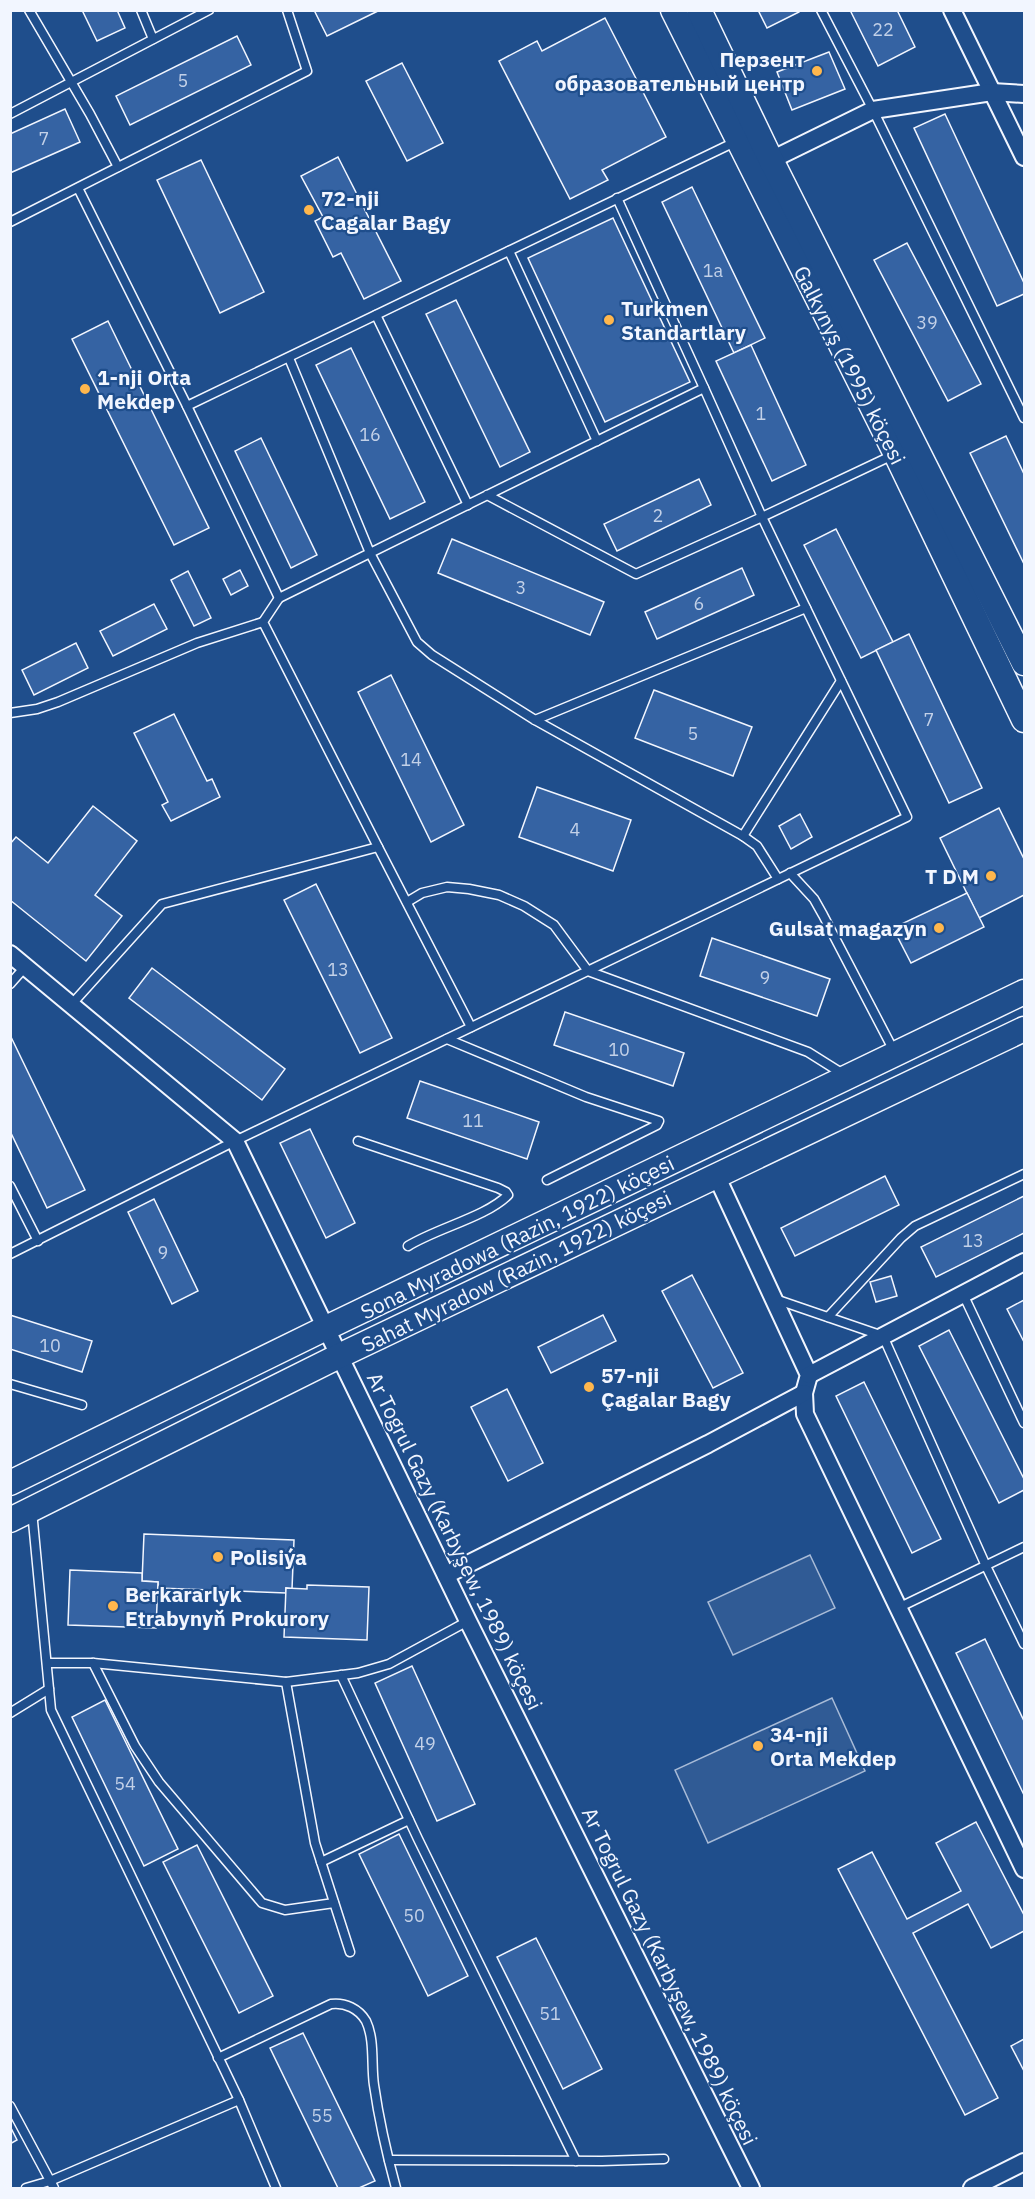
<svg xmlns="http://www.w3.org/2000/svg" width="1035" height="2199" font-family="'IBM Plex Sans',sans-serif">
<rect width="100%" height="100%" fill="#1f4e8c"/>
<g fill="#305b95" stroke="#a8bbd7" stroke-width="1.5">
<path d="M810,1555L835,1608L733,1655L708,1602Z"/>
<path d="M832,1698L865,1771L708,1843L675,1770Z"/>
</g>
<g fill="#3563a3" stroke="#f2f6ff" stroke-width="1.5">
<path d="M82,10H117L125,28L97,41Z"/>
<path d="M314,10H380L327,36Z"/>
<path d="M758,10H799V12L767,28Z"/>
<path d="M850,10H897L915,47L878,66Z"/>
<path d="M605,18L666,137L602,170L608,180L570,199L499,61L537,41L542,51Z"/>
<path d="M237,36L251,65L130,125L116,96Z"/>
<path d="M829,52L845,89L792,110L777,72Z"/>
<path d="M402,63L443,143L407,161L366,81Z"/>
<path d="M65,109L80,142L10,173V134Z"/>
<path d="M945,114L1024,283V294L997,306L914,128Z"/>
<path d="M338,157L401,281L364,299L341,253L333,257L315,221L323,217L301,176Z"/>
<path d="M201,160L264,292L220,313L157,180Z"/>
<path d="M692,187L765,338L734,353L662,202Z"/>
<path d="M613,218L690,382L605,422L528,258Z"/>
<path d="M907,243L981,384L948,401L874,260Z"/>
<path d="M456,300L530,452L500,467L426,314Z"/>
<path d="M108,321L209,528L174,545L72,339Z"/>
<path d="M751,345L806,465L772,481L716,361Z"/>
<path d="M351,348L425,502L390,519L316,365Z"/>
<path d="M1006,436L1024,474V564L970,453Z"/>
<path d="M261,438L317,555L291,568L235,451Z"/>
<path d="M699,479L711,505L617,551L604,524Z"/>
<path d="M836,529L893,642L861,658L804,545Z"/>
<path d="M452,539L604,602L590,635L438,573Z"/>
<path d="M742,568L754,595L657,639L645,612Z"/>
<path d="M240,570L248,586L231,595L223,579Z"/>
<path d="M188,571L211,618L194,626L171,580Z"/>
<path d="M154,604L167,629L113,656L100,631Z"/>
<path d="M909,634L982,788L949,803L876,650Z"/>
<path d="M76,643L88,668L34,695L22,670Z"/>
<path d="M391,675L464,825L431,842L358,692Z"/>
<path d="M654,690L752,727L733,776L635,738Z"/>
<path d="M174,714L207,781L212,779L220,797L171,821L162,805L168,802L134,733Z"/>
<path d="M537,787L631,820L613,871L519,837Z"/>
<path d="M93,806L137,841L95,895L122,916L86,961L10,900V844L16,837L48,863Z"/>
<path d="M999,808L1024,859V895L979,918L940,838Z"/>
<path d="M800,814L812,837L791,849L779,826Z"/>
<path d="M316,884L392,1038L360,1053L284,900Z"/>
<path d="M967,893L984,927L911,963L893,928Z"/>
<path d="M712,938L830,979L817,1016L700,976Z"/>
<path d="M152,968L285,1069L262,1100L129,998Z"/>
<path d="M565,1012L684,1053L673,1086L554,1045Z"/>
<path d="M11,1037L85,1190L47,1208L10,1131Z"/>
<path d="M420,1081L539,1122L527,1159L407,1118Z"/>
<path d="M310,1129L355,1223L326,1238L280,1143Z"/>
<path d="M885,1176L899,1205L795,1256L781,1228Z"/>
<path d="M1024,1196V1233L936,1277L921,1247Z"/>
<path d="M154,1199L198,1291L172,1304L128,1212Z"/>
<path d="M692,1275L743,1373L713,1388L662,1291Z"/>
<path d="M891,1276L897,1296L876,1302L870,1282Z"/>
<path d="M1024,1300V1342L1007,1309Z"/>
<path d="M10,1315L92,1341L82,1372L10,1349Z"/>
<path d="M603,1315L616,1341L551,1373L538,1347Z"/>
<path d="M949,1330L1024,1479V1490L999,1503L919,1346Z"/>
<path d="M864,1382L941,1539L912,1553L836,1396Z"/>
<path d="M507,1389L543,1463L508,1481L471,1407Z"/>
<path d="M144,1534L294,1540L292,1589L286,1588V1593L158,1588V1582L142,1581Z"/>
<path d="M70,1570L142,1573V1581L158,1582L156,1628L68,1625Z"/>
<path d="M307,1585L369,1587L367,1640L284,1637L286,1588L307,1589Z"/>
<path d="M985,1639L1024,1721V1795L956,1653Z"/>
<path d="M412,1666L475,1804L437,1821L375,1683Z"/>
<path d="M105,1700L178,1849L144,1866L72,1717Z"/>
<path d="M976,1822L1024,1915V1931L991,1948L968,1904L913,1933L998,2098L965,2115L838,1869L872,1852L907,1919L961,1891L936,1843Z"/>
<path d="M399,1834L468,1976L428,1996L359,1854Z"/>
<path d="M197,1845L273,1996L239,2013L163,1862Z"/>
<path d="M536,1938L602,2069L563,2089L497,1957Z"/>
<path d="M303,2033L375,2181L359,2188H338L270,2048Z"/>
<path d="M1024,2039V2071L1011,2046Z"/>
<path d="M10,2126L17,2140L10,2144Z"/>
</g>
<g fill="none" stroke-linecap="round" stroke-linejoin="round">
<g stroke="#f2f6ff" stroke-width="11">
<g id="lane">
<path d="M29,10L90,114L118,167"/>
<path d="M141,10L153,39"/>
<path d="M821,10L873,110L1024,418"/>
<path d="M10,114L209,10"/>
<path d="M78,188L187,406L737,141"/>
<path d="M617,198L704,388"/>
<path d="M10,222L307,71L287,10"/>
<path d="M509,251L597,441"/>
<path d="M376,315L468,505"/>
<path d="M289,358L370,553L417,642L432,655L535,720L743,836L757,846L778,879"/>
<path d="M187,406L279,598L704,388L762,517L636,574L487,495"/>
<path d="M279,598L263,622L378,847"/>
<path d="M10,713L37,709L58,702L197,643L263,622"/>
<path d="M535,720L806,608"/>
<path d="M743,836L841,681"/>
<path d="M790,873L814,899L823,915L895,1053"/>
<path d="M407,902L422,893L447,887L469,889L499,895L524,906L554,925L588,971L808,1052L843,1074"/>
<path d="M10,984L25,967"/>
<path d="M71,1005L162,904L378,847L471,1027"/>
<path d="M447,1039L586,1097L659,1121L657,1125L547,1180"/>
<path d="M358,1141L498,1188L506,1192L508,1195C486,1217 437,1228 408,1246"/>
<path d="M10,1186L38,1241"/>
<path d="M10,1254L235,1141L907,817L762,517L893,455"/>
<path d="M963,1294L1024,1423"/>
<path d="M775,1299L883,1336L986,1566L1024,1644"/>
<path d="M828,1317L901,1238L915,1226L1024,1174"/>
<path d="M10,1384L82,1405"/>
<path d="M32,1511L51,1710L239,2100L276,2188"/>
<path d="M898,1608L1024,1547"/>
<path d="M47,1663H93L286,1682L358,1673L389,1664L468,1621"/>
<path d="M93,1663L135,1746L159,1782L262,1903L285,1910L334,1903"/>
<path d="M341,1675L418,1839L576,2161"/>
<path d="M286,1682L315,1843L350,1952"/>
<path d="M10,1713L49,1689"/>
<path d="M321,1862L409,1820"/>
<path d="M218,2058L331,2004C345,2002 359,2009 366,2021C375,2040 371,2065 374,2085C379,2120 387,2155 396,2188"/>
<path d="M10,2106L54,2188"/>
<path d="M389,2160L602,2161L664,2159"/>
<path d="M26,2188L50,2181L239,2100"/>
</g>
</g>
<g stroke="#f2f6ff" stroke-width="20">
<g id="street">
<path d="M952,10L1024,157"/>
<path d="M771,160L873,110L992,92L1024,94"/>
<path d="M10,954L235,1141L468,1621L751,2188"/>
<path d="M716,1175L809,1375L804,1393L805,1414L1024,1869"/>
<path d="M809,1375L1024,1262"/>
<path d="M446,1575L708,1444L804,1393"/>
<path d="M972,2188L1024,2162"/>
</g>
</g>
<g stroke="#f2f6ff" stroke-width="27">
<g id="secondary">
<path d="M673,10L896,454L1024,720"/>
<path d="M699,10L771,160L1024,663"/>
<path d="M10,1483L326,1328L1024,992"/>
<path d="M10,1520L339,1356L1024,1029"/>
</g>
</g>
<use href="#lane" stroke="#1f4e8c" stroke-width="8"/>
<use href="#street" stroke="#1f4e8c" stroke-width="16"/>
<use href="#secondary" stroke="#1f4e8c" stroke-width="24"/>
</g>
<g fill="#ffb74d" stroke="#1f4e8c" stroke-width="2">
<circle cx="817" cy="71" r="6"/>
<circle cx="309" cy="210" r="6"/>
<circle cx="609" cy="320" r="6"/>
<circle cx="85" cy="389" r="6"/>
<circle cx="991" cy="876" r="6"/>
<circle cx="939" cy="928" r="6"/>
<circle cx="589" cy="1387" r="6"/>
<circle cx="218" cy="1557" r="6"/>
<circle cx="113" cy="1606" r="6"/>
<circle cx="758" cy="1746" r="6"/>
</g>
<g text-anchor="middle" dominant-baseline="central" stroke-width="4.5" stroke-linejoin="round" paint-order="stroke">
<g font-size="18" fill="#c3d1e8">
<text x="883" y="29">22</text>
<text x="183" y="80">5</text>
<text x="44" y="138">7</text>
<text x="713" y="270">1а</text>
<text x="927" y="322">39</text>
<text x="761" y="413">1</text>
<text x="370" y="434">16</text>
<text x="658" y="515">2</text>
<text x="521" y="587">3</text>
<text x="699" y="603">6</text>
<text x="929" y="719">7</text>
<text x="693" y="733">5</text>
<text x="411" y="759">14</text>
<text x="575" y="829">4</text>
<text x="338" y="969">13</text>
<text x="765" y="977">9</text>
<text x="619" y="1049">10</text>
<text x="473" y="1120">11</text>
<text x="973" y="1240">13</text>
<text x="163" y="1252">9</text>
<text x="50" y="1345">10</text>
<text x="425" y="1743">49</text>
<text x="125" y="1783">54</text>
<text x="414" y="1915">50</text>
<text x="550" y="2013">51</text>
<text x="322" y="2115">55</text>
</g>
<g font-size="21" font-weight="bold" fill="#f2f6ff" stroke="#1f4e8c" text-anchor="start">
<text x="805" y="59" text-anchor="end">Перзент<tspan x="805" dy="24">образовательный центр</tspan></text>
<text x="321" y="198">72-nji<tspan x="321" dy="24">Cagalar Bagy</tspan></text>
<text x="621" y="308">Turkmen<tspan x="621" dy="24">Standartlary</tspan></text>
<text x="97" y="377">1-nji Orta<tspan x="97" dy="24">Mekdep</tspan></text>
<text x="979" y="876" text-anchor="end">T D M</text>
<text x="927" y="928" text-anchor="end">Gulsat magazyn</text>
<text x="601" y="1375">57-nji<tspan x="601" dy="24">Çagalar Bagy</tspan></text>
<text x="230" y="1557">Polisiýa</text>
<text x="125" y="1594">Berkararlyk<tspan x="125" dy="24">Etrabynyň Prokurory</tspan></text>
<text x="770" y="1734">34-nji<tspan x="770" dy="24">Orta Mekdep</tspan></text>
</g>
<g font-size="21" fill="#f2f6ff" stroke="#1f4e8c">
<text transform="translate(850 365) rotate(63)">Galkynyş (1995) köçesi</text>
<text transform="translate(517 1237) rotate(-26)">Sona Myradowa (Razin, 1922) köçesi</text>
<text transform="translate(516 1271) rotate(-26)">Sahat Myradow (Razin, 1922) köçesi</text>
<text transform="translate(455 1541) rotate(64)">Ar Togrul Gazy (Karbyşew, 1989) köçesi</text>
<text transform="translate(670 1976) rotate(64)">Ar Togrul Gazy (Karbyşew, 1989) köçesi</text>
</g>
</g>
<rect width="1035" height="2199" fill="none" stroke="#f2f6ff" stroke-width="24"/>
</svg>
